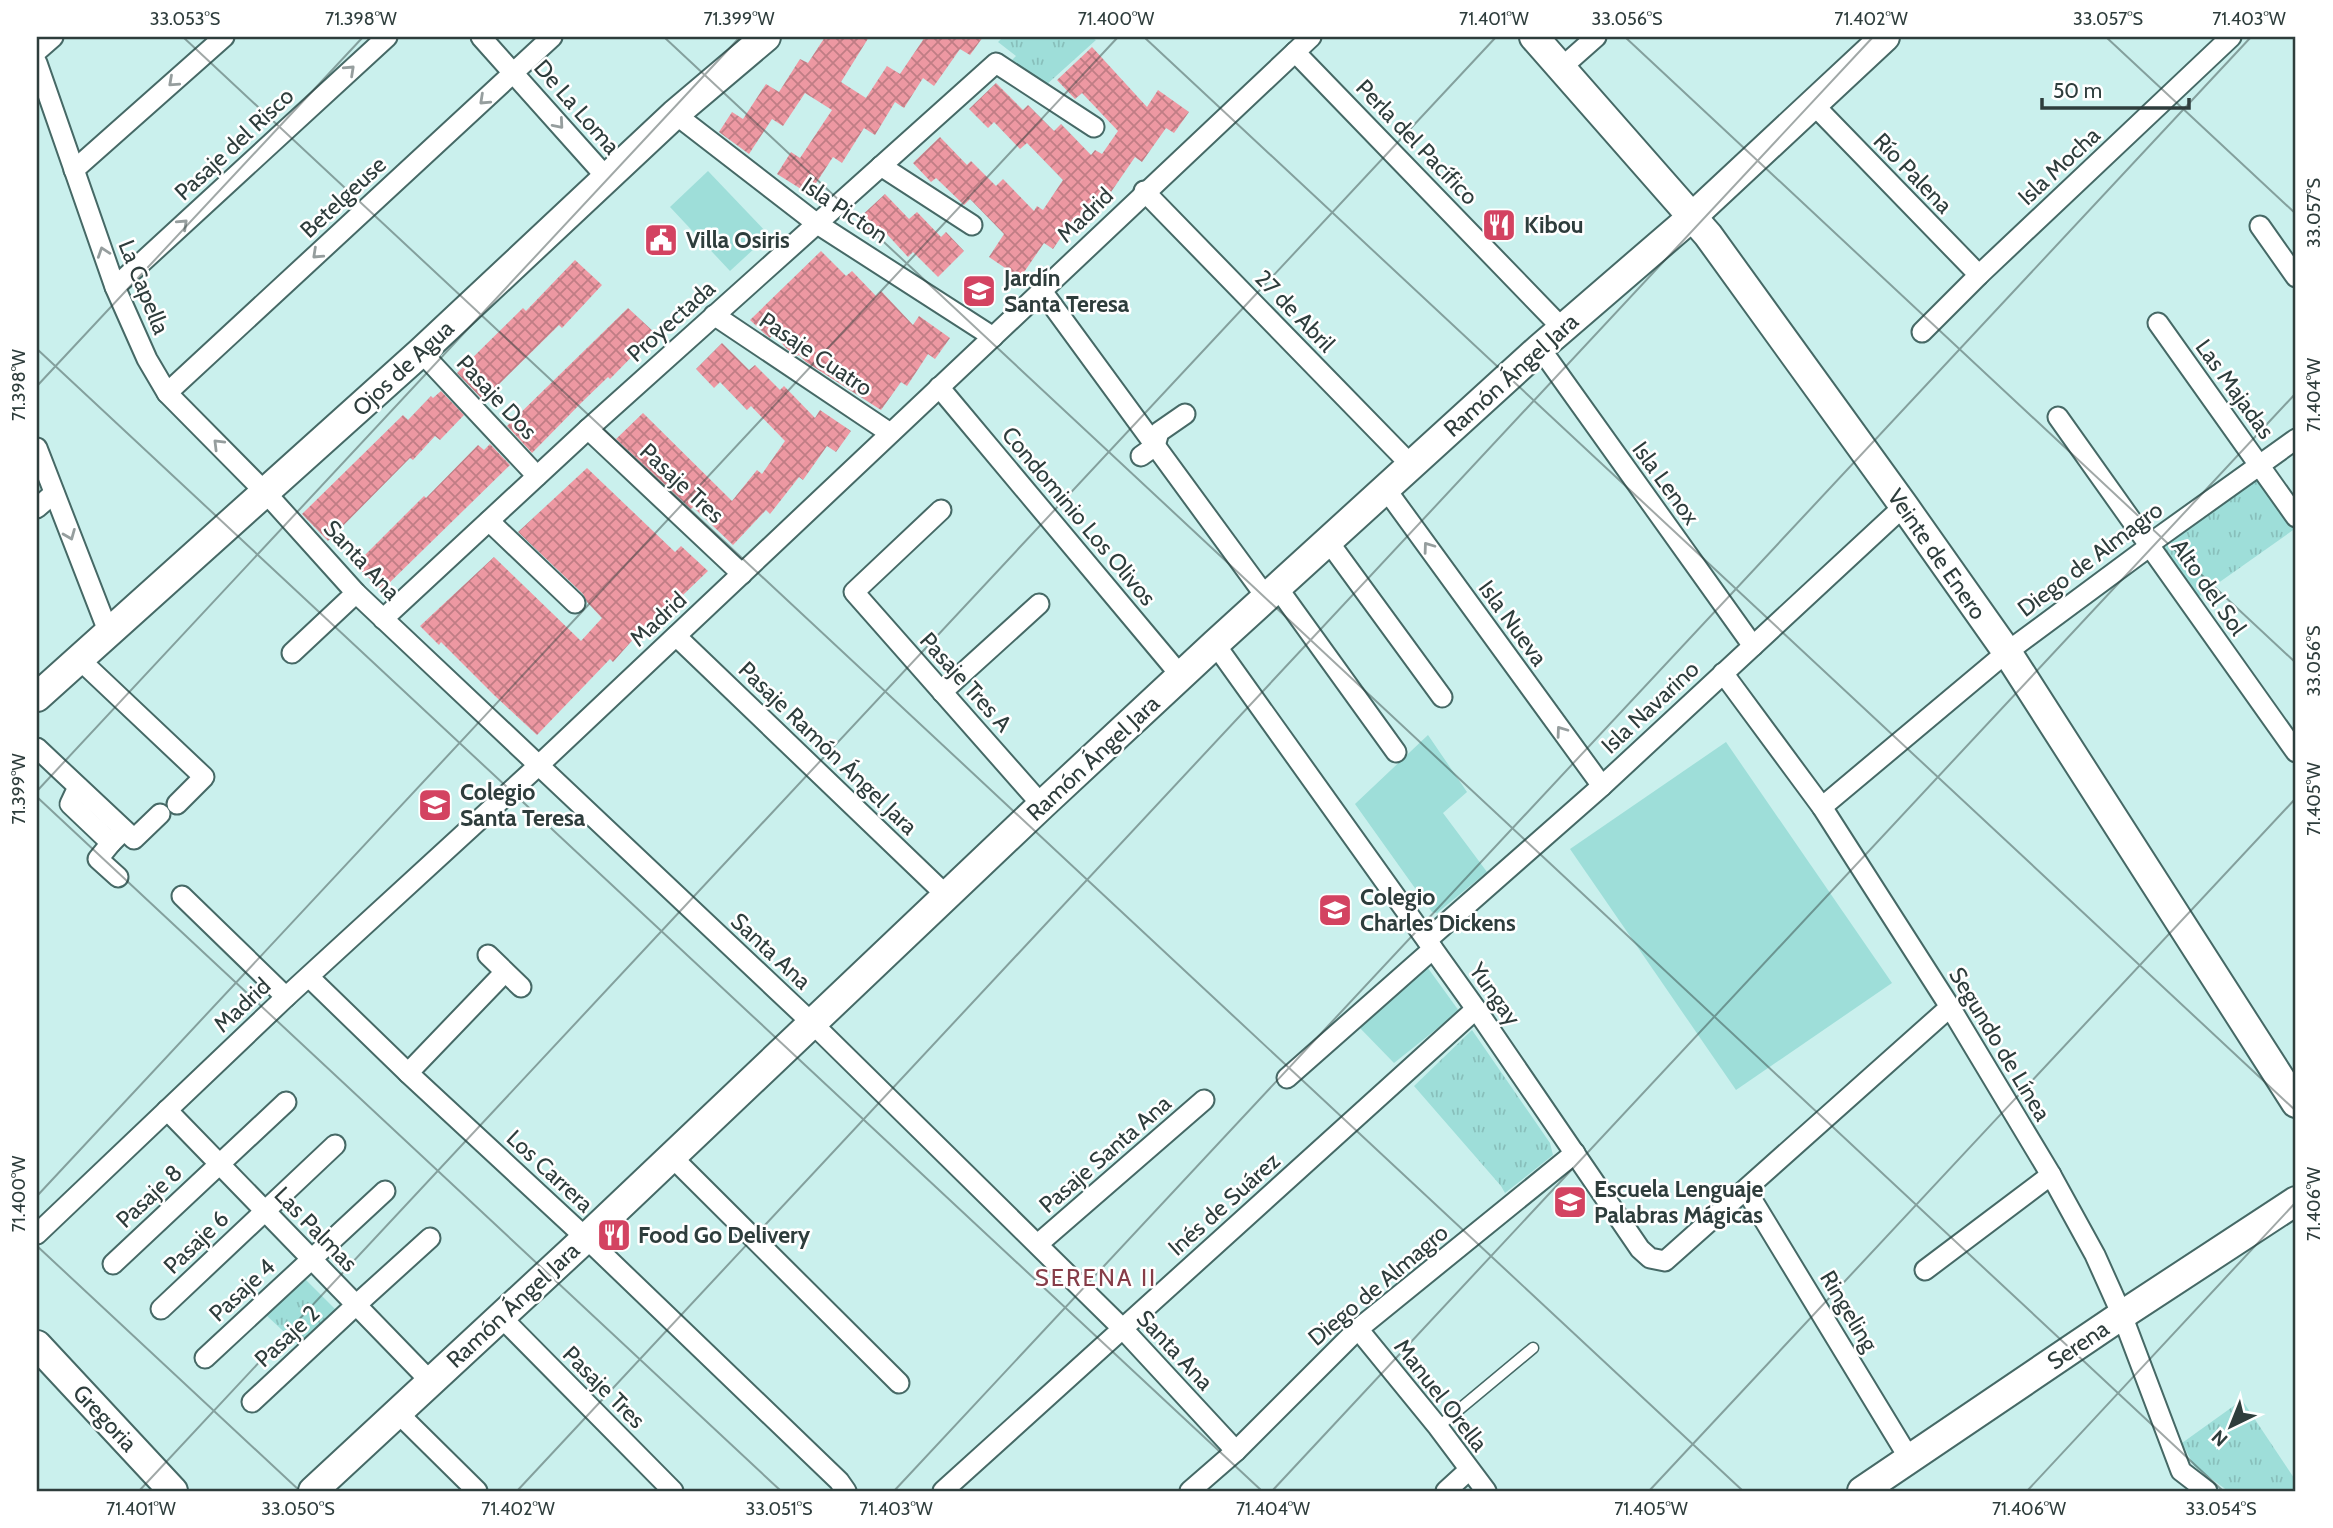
<svg xmlns="http://www.w3.org/2000/svg" width="2333" height="1528" font-family="Cabin,sans-serif">
<defs>
<pattern id="park-tufts" width="24" height="20" patternUnits="userSpaceOnUse" patternTransform="scale(1.75)"><rect width="24" height="20" fill="#9eded9"/><path d="M3 7l-1-3M5 7V3M7 7l1-3M15 17l-1-3M17 17v-4M19 17l1-3" fill="none" stroke="#88bfbb"/></pattern>
<pattern id="building-cross-hatch" width="8" height="8" patternUnits="userSpaceOnUse" patternTransform="scale(1.75)"><rect width="8" height="8" fill="#ed98a2"/><path d="M0 0l8 8M0 8l8-8" fill="none" stroke="#c07d85"/></pattern>
</defs>
<rect width="100%" height="100%" fill="#caf0ed"/>
<g fill="#9eded9">
<path d="M708,171L769,235L730,271L670,207Z"/>
<path d="M1428,735L1467,792L1443,813L1487,872L1437,913L1432,912L1355,804Z"/>
<path d="M1726,742L1892,983L1736,1090L1570,849Z"/>
<path d="M1425,964L1459,1011L1394,1063L1359,1027Z"/>
</g>
<g fill="url(#park-tufts)">
<path d="M1003,37H1090L1096,40L1045,86L1008,64L1016,56L998,42Z"/>
<path d="M2260,476L2296,528L2197,598L2162,549Z"/>
<path d="M1472,1030L1550,1143L1553,1155L1505,1193L1501,1186L1414,1086Z"/>
<path d="M302,1276L337,1311L298,1345L265,1314Z"/>
<path d="M2242,1400L2296,1481V1491H2228L2194,1466L2182,1443Z"/>
</g>
<g fill="url(#building-cross-hatch)">
<path d="M825,37H869L841,82L866,98L887,66L900,74L925,37H983L970,55L960,49L934,86L923,78L904,108L895,102L875,135L864,128L842,163L833,157L809,194L777,174L791,152L800,158L832,110L805,93L783,126L772,119L749,154L719,132L732,112L743,119L766,84L779,92L800,59L808,63Z"/>
<path d="M1092,47L1147,107L1158,90L1189,112L1174,133L1166,128L1142,162L1135,157L1111,192L1104,187L1080,222L1074,218L1053,249L1044,243L1020,278L989,257L1004,234L970,199L964,205L936,178L931,182L913,163L940,137L967,165L971,161L996,186L1003,179L1034,211L1037,206L1043,210L1063,180L1027,143L1020,149L994,122L988,128L969,109L996,83L1023,110L1028,105L1054,131L1061,124L1091,155L1095,150L1102,154L1118,131L1082,93L1075,99L1057,80Z"/>
<path d="M885,194L909,219L917,212L941,237L946,232L964,251L938,277L913,252L908,257L884,231L876,238L858,219Z"/>
<path d="M821,251L846,276L852,271L876,296L881,291L913,325L919,316L950,338L935,359L928,354L907,386L901,382L881,410L806,362L799,355L797,356L787,349L773,334L770,338L765,334L750,320Z"/>
<path d="M575,260L602,285L562,328L559,325L483,400L457,373L523,308L526,311Z"/>
<path d="M628,308L655,333L610,379L608,377L582,402L532,453L507,426Z"/>
<path d="M722,343L749,370L755,365L780,390L784,386L815,418L820,410L851,431L836,452L827,446L803,480L799,477L770,514L766,510L733,545L693,507L691,509L616,439L643,413L732,501L757,470L762,474L785,441L751,406L747,410L720,382L714,388L696,369Z"/>
<path d="M441,391L464,415L440,440L435,436L413,460L410,458L328,541L302,514L403,415L408,420L431,396L433,398Z"/>
<path d="M490,444L510,465L382,590L355,565L424,496L426,498L478,445L484,450Z"/>
<path d="M587,468L675,552L681,546L708,571L639,637L637,635L613,662L610,659L537,735L494,695L441,642L439,645L420,626L494,557L581,641L602,618L587,602L583,594L518,532Z"/>
</g>
<g fill="none" stroke-linecap="round" stroke-linejoin="round">
<g stroke="#466966" stroke-width="13">
<path id="lane" d="M1438,1427L1533,1348"/>
</g>
<g stroke="#466966" stroke-width="23">
<g id="street">
<path d="M481,37L607,178"/>
<path d="M37,51L53,37"/>
<path d="M1295,52L1562,328"/>
<path d="M37,63L115,287L147,359L167,393L266,493L356,593L812,1023L1122,1328L1236,1451"/>
<path d="M1561,68L1596,37"/>
<path d="M1813,104L1979,275"/>
<path d="M675,114L816,223L993,337"/>
<path d="M881,166L972,225"/>
<path d="M74,170L224,37"/>
<path d="M1144,191L1411,465"/>
<path d="M2260,226L2296,277"/>
<path d="M115,287L387,37"/>
<path d="M1042,291L1266,597"/>
<path d="M714,315L890,433"/>
<path d="M2158,323L2296,517"/>
<path d="M1922,332L1979,275L2231,37"/>
<path d="M1540,348L1753,646"/>
<path d="M421,352L537,476"/>
<path d="M939,387L1181,676"/>
<path d="M167,393L552,37"/>
<path d="M2058,417L2296,752"/>
<path d="M588,429L742,574"/>
<path d="M37,448L108,631"/>
<path d="M1141,456L1155,446L1159,432L1185,414"/>
<path d="M1385,488L1602,786"/>
<path d="M37,508L54,493"/>
<path d="M941,510L854,592L1042,805"/>
<path d="M489,521L575,603"/>
<path d="M1328,541L1442,697"/>
<path d="M1277,587L1396,752"/>
<path d="M383,619L588,429L996,63L1094,127"/>
<path d="M676,636L947,896"/>
<path d="M1215,644L1476,1009L1640,1249L1650,1258L1665,1261L1950,1007"/>
<path d="M292,653L356,593"/>
<path d="M78,658L204,777L177,804"/>
<path d="M1723,673L1822,807L1950,1007L2051,1175L2095,1255L2122,1315L2181,1471L2207,1491"/>
<path d="M942,692L1039,604"/>
<path d="M37,748L134,839L160,814"/>
<path d="M78,787L70,804L111,843L124,830"/>
<path d="M1822,807L2007,652L2150,546L2155,540L2296,439"/>
<path d="M111,843L98,859L118,877"/>
<path d="M182,896L286,997"/>
<path d="M1427,940L1602,786L1904,506"/>
<path d="M488,955L521,987"/>
<path d="M309,977L408,1073L586,1238L839,1481L846,1491"/>
<path d="M408,1073L505,972"/>
<path d="M1287,1078L1433,949"/>
<path d="M167,1110L431,1382"/>
<path d="M671,1156L899,1383"/>
<path d="M1746,1190L1909,1458"/>
<path d="M37,1234L286,997L539,765L1311,37"/>
<path d="M1038,1244L1204,1100"/>
<path d="M113,1264L286,1102"/>
<path d="M1925,1270L2051,1175"/>
<path d="M161,1309L335,1145"/>
<path d="M501,1317L673,1491"/>
<path d="M1358,1329L1438,1427L1486,1491"/>
<path d="M205,1358L385,1191"/>
<path d="M252,1402L356,1305L430,1238"/>
<path d="M398,1413L477,1491"/>
<path d="M943,1491L1476,1009"/>
<path d="M1190,1491L1236,1451L1358,1329L1575,1153"/>
<path d="M1446,1491L1469,1470"/>
</g>
</g>
<g stroke="#466966" stroke-width="32">
<g id="secondary">
<path d="M1534,37L1708,235L1904,506L2007,652L2296,1103"/>
<path d="M37,697L421,352L675,114L766,37"/>
<path d="M37,1345L173,1491"/>
<path d="M313,1491L586,1238L1042,805L1215,644L1540,348L1693,216L1885,37"/>
<path d="M1862,1491L2122,1315L2296,1201"/>
</g>
</g>
<use href="#lane" stroke="#fff" stroke-width="10"/>
<use href="#street" stroke="#fff" stroke-width="19"/>
<use href="#secondary" stroke="#fff" stroke-width="28"/>
</g>
<defs><path id="oneway-chevron" d="M-2-3.5L2.5 0L-2 3.5" fill="none" stroke-width="1.6" stroke-linecap="round" stroke-linejoin="round" transform="scale(1.75)"/></defs>
<g stroke="#969e9e">
<use href="#oneway-chevron" transform="translate(350 70) rotate(-43)"/>
<use href="#oneway-chevron" transform="translate(173 82) rotate(138)"/>
<use href="#oneway-chevron" transform="translate(484 100) rotate(137)"/>
<use href="#oneway-chevron" transform="translate(559 124) rotate(49)"/>
<use href="#oneway-chevron" transform="translate(183 224) rotate(-43)"/>
<use href="#oneway-chevron" transform="translate(103 252) rotate(-109)"/>
<use href="#oneway-chevron" transform="translate(317 254) rotate(137)"/>
<use href="#oneway-chevron" transform="translate(218 444) rotate(-135)"/>
<use href="#oneway-chevron" transform="translate(70 535) rotate(68)"/>
<use href="#oneway-chevron" transform="translate(1428 547) rotate(-126)"/>
<use href="#oneway-chevron" transform="translate(1561 731) rotate(-126)"/>
</g>
<path fill="none" stroke="#2e3d3c" stroke-width="2" stroke-opacity="0.45" d="M183,37L1743,1491M664,37L2223,1491M1144,37L2296,1111M1625,37L2296,663M2106,37L2296,214M37,349L1262,1491M37,386L363,37M37,791L740,37M37,797L781,1491M37,1196L1118,37M37,1246L300,1491M139,1491L1496,37M517,1491L1873,37M894,1491L2251,37M1272,1491L2296,393M1649,1491L2296,798M2027,1491L2296,1202"/>
<defs>
<g id="restaurant-square" transform="scale(1.75)"><rect x="-9" y="-9" width="18" height="18" rx="4" fill="#d34361" stroke="#fff"/><path d="M-5-6h1v4h1v-4h1v4h1v-4h1v5L-1.5 .5V6h-2V.5L-5-1ZM5-6V6H3V1.5H1.5Q1.5-4 5-6Z" fill="#fff"/></g>
<g id="civic-square" transform="scale(1.75)"><rect x="-9" y="-9" width="18" height="18" rx="4" fill="#d34361" stroke="#fff"/><path d="M-.6-6.5H3V-4.5H.6V-3L4-1V1h2V6H-6V1h2V-1L-.6-3ZM-1.2 2.5V6h2.4V2.5Z" fill="#fff"/></g>
<g id="school-square" transform="scale(1.75)"><rect x="-9" y="-9" width="18" height="18" rx="4" fill="#d34361" stroke="#fff"/><path d="M0-5L7-2L0 1L-7-2ZM-4 1L0 2.5L4 1V4Q0 6-4 4Z" fill="#fff"/></g>
</defs>
<g fill-rule="evenodd">
<use href="#restaurant-square" x="1499" y="225"/>
<use href="#civic-square" x="661" y="240"/>
<use href="#school-square" x="979" y="291"/>
<use href="#school-square" x="435" y="805"/>
<use href="#school-square" x="1335" y="910"/>
<use href="#school-square" x="1570" y="1202"/>
<use href="#restaurant-square" x="614" y="1235"/>
</g>
<g text-anchor="middle" dominant-baseline="central" stroke-width="5" stroke-linejoin="round" paint-order="stroke">
<g font-size="23" fill="#2e3d3c" stroke="#fff">
<text transform="translate(577 107) rotate(49)">De La Loma</text>
<text transform="translate(1417 142) rotate(46)">Perla del Pacífico</text>
<text transform="translate(234 144) rotate(-43)">Pasaje del Risco</text>
<text transform="translate(2059 166) rotate(-43)">Isla Mocha</text>
<text transform="translate(1913 173) rotate(46)">Río Palena</text>
<text transform="translate(343 197) rotate(-43)">Betelgeuse</text>
<text transform="translate(845 210) rotate(34)">Isla Picton</text>
<text transform="translate(1085 215) rotate(-44)">Madrid</text>
<text transform="translate(144 287) rotate(68)">La Capella</text>
<text transform="translate(1295 311) rotate(46)">27 de Abril</text>
<text transform="translate(671 321) rotate(-42)">Proyectada</text>
<text transform="translate(816 354) rotate(34)">Pasaje Cuatro</text>
<text transform="translate(403 368) rotate(-43)">Ojos de Agua</text>
<text transform="translate(1511 375) rotate(-42)">Ramón Ángel Jara</text>
<text transform="translate(2235 389) rotate(54)">Las Majadas</text>
<text transform="translate(497 397) rotate(47)">Pasaje Dos</text>
<text transform="translate(682 483) rotate(43)">Pasaje Tres</text>
<text transform="translate(1666 483) rotate(54)">Isla Lenox</text>
<text transform="translate(1079 516) rotate(50)">Condominio Los Olivos</text>
<text transform="translate(1937 554) rotate(55)">Veinte de Enero</text>
<text transform="translate(2090 559) rotate(-37)">Diego de Almagro</text>
<text transform="translate(362 560) rotate(47)">Santa Ana</text>
<text transform="translate(2209 587) rotate(55)">Alto del Sol</text>
<text transform="translate(658 619) rotate(-43)">Madrid</text>
<text transform="translate(1513 623) rotate(54)">Isla Nueva</text>
<text transform="translate(966 682) rotate(48)">Pasaje Tres A</text>
<text transform="translate(1650 707) rotate(-43)">Isla Navarino</text>
<text transform="translate(828 748) rotate(44)">Pasaje Ramón Ángel Jara</text>
<text transform="translate(1093 758) rotate(-43)">Ramón Ángel Jara</text>
<text transform="translate(771 951) rotate(43)">Santa Ana</text>
<text transform="translate(1495 994) rotate(55)">Yungay</text>
<text transform="translate(242 1005) rotate(-43)">Madrid</text>
<text transform="translate(2000 1044) rotate(59)">Segundo de Línea</text>
<text transform="translate(1105 1154) rotate(-41)">Pasaje Santa Ana</text>
<text transform="translate(550 1171) rotate(43)">Los Carrera</text>
<text transform="translate(149 1196) rotate(-43)">Pasaje 8</text>
<text transform="translate(1224 1204) rotate(-42)">Inés de Suárez</text>
<text transform="translate(316 1229) rotate(46)">Las Palmas</text>
<text transform="translate(196 1242) rotate(-44)">Pasaje 6</text>
<text transform="translate(1378 1285) rotate(-40)">Diego de Almagro</text>
<text transform="translate(242 1290) rotate(-43)">Pasaje 4</text>
<text transform="translate(513 1305) rotate(-43)">Ramón Ángel Jara</text>
<text transform="translate(1849 1311) rotate(59)">Ringeling</text>
<text transform="translate(287 1336) rotate(-43)">Pasaje 2</text>
<text transform="translate(2078 1345) rotate(-34)">Serena</text>
<text transform="translate(1175 1350) rotate(47)">Santa Ana</text>
<text transform="translate(604 1387) rotate(45)">Pasaje Tres</text>
<text transform="translate(1441 1395) rotate(52)">Manuel Orella</text>
<text transform="translate(105 1418) rotate(47)">Gregoria</text>
</g>
<g font-size="23" font-weight="bold" fill="#2e3d3c" stroke="#fff" text-anchor="start">
<text x="1524" y="225">Kibou</text>
<text x="686" y="240">Villa Osiris</text>
<text x="1004" y="278">Jardín<tspan x="1004" dy="26">Santa Teresa</tspan></text>
<text x="460" y="792">Colegio<tspan x="460" dy="26">Santa Teresa</tspan></text>
<text x="1360" y="897">Colegio<tspan x="1360" dy="26">Charles Dickens</tspan></text>
<text x="1594" y="1189">Escuela Lenguaje<tspan x="1594" dy="26">Palabras Mágicas</tspan></text>
<text x="638" y="1235">Food Go Delivery</text>
</g>
<g font-size="24" letter-spacing="2" fill="#863d48" stroke="#fff">
<text x="1096" y="1277">SERENA II</text>
</g>
</g>
<rect width="2333" height="1528" fill="none" stroke="#ffffff" stroke-width="77"/>
<g transform="translate(2231 1426) rotate(223)" stroke="#ffffff" stroke-width="5" paint-order="stroke">
<path d="M0-5L12 26L0 18L-12 26Z" fill="#2e3d3c"/>
<text y="-10" font-size="19" font-weight="bold" text-anchor="middle" fill="#2e3d3c">N</text>
</g>
<path d="M2042 98v10h147v-10" fill="none" stroke="#2e3d3c" stroke-width="3.5"/>
<text x="2053" y="98" font-size="21" fill="#2e3d3c" stroke="#ffffff" stroke-width="5" paint-order="stroke">50 m</text>
<rect x="38" y="38" width="2256" height="1452" fill="none" stroke="#2e3d3c" stroke-width="2.5"/>
<g font-size="18" text-anchor="middle" fill="#2e3d3c">
<text x="185" y="25">33.053°S</text>
<text x="361" y="25">71.398°W</text>
<text x="739" y="25">71.399°W</text>
<text x="1116" y="25">71.400°W</text>
<text x="1494" y="25">71.401°W</text>
<text x="1627" y="25">33.056°S</text>
<text x="1871" y="25">71.402°W</text>
<text x="2108" y="25">33.057°S</text>
<text x="2249" y="25">71.403°W</text>
<text transform="translate(2314 213) rotate(-90)" y="6">33.057°S</text>
<text transform="translate(19 385) rotate(-90)" y="6">71.398°W</text>
<text transform="translate(2314 395) rotate(-90)" y="6">71.404°W</text>
<text transform="translate(2314 661) rotate(-90)" y="6">33.056°S</text>
<text transform="translate(19 789) rotate(-90)" y="6">71.399°W</text>
<text transform="translate(2314 799) rotate(-90)" y="6">71.405°W</text>
<text transform="translate(19 1194) rotate(-90)" y="6">71.400°W</text>
<text transform="translate(2314 1204) rotate(-90)" y="6">71.406°W</text>
<text x="141" y="1515">71.401°W</text>
<text x="298" y="1515">33.050°S</text>
<text x="518" y="1515">71.402°W</text>
<text x="779" y="1515">33.051°S</text>
<text x="896" y="1515">71.403°W</text>
<text x="1273" y="1515">71.404°W</text>
<text x="1651" y="1515">71.405°W</text>
<text x="2029" y="1515">71.406°W</text>
<text x="2221" y="1515">33.054°S</text>
</g>
</svg>
